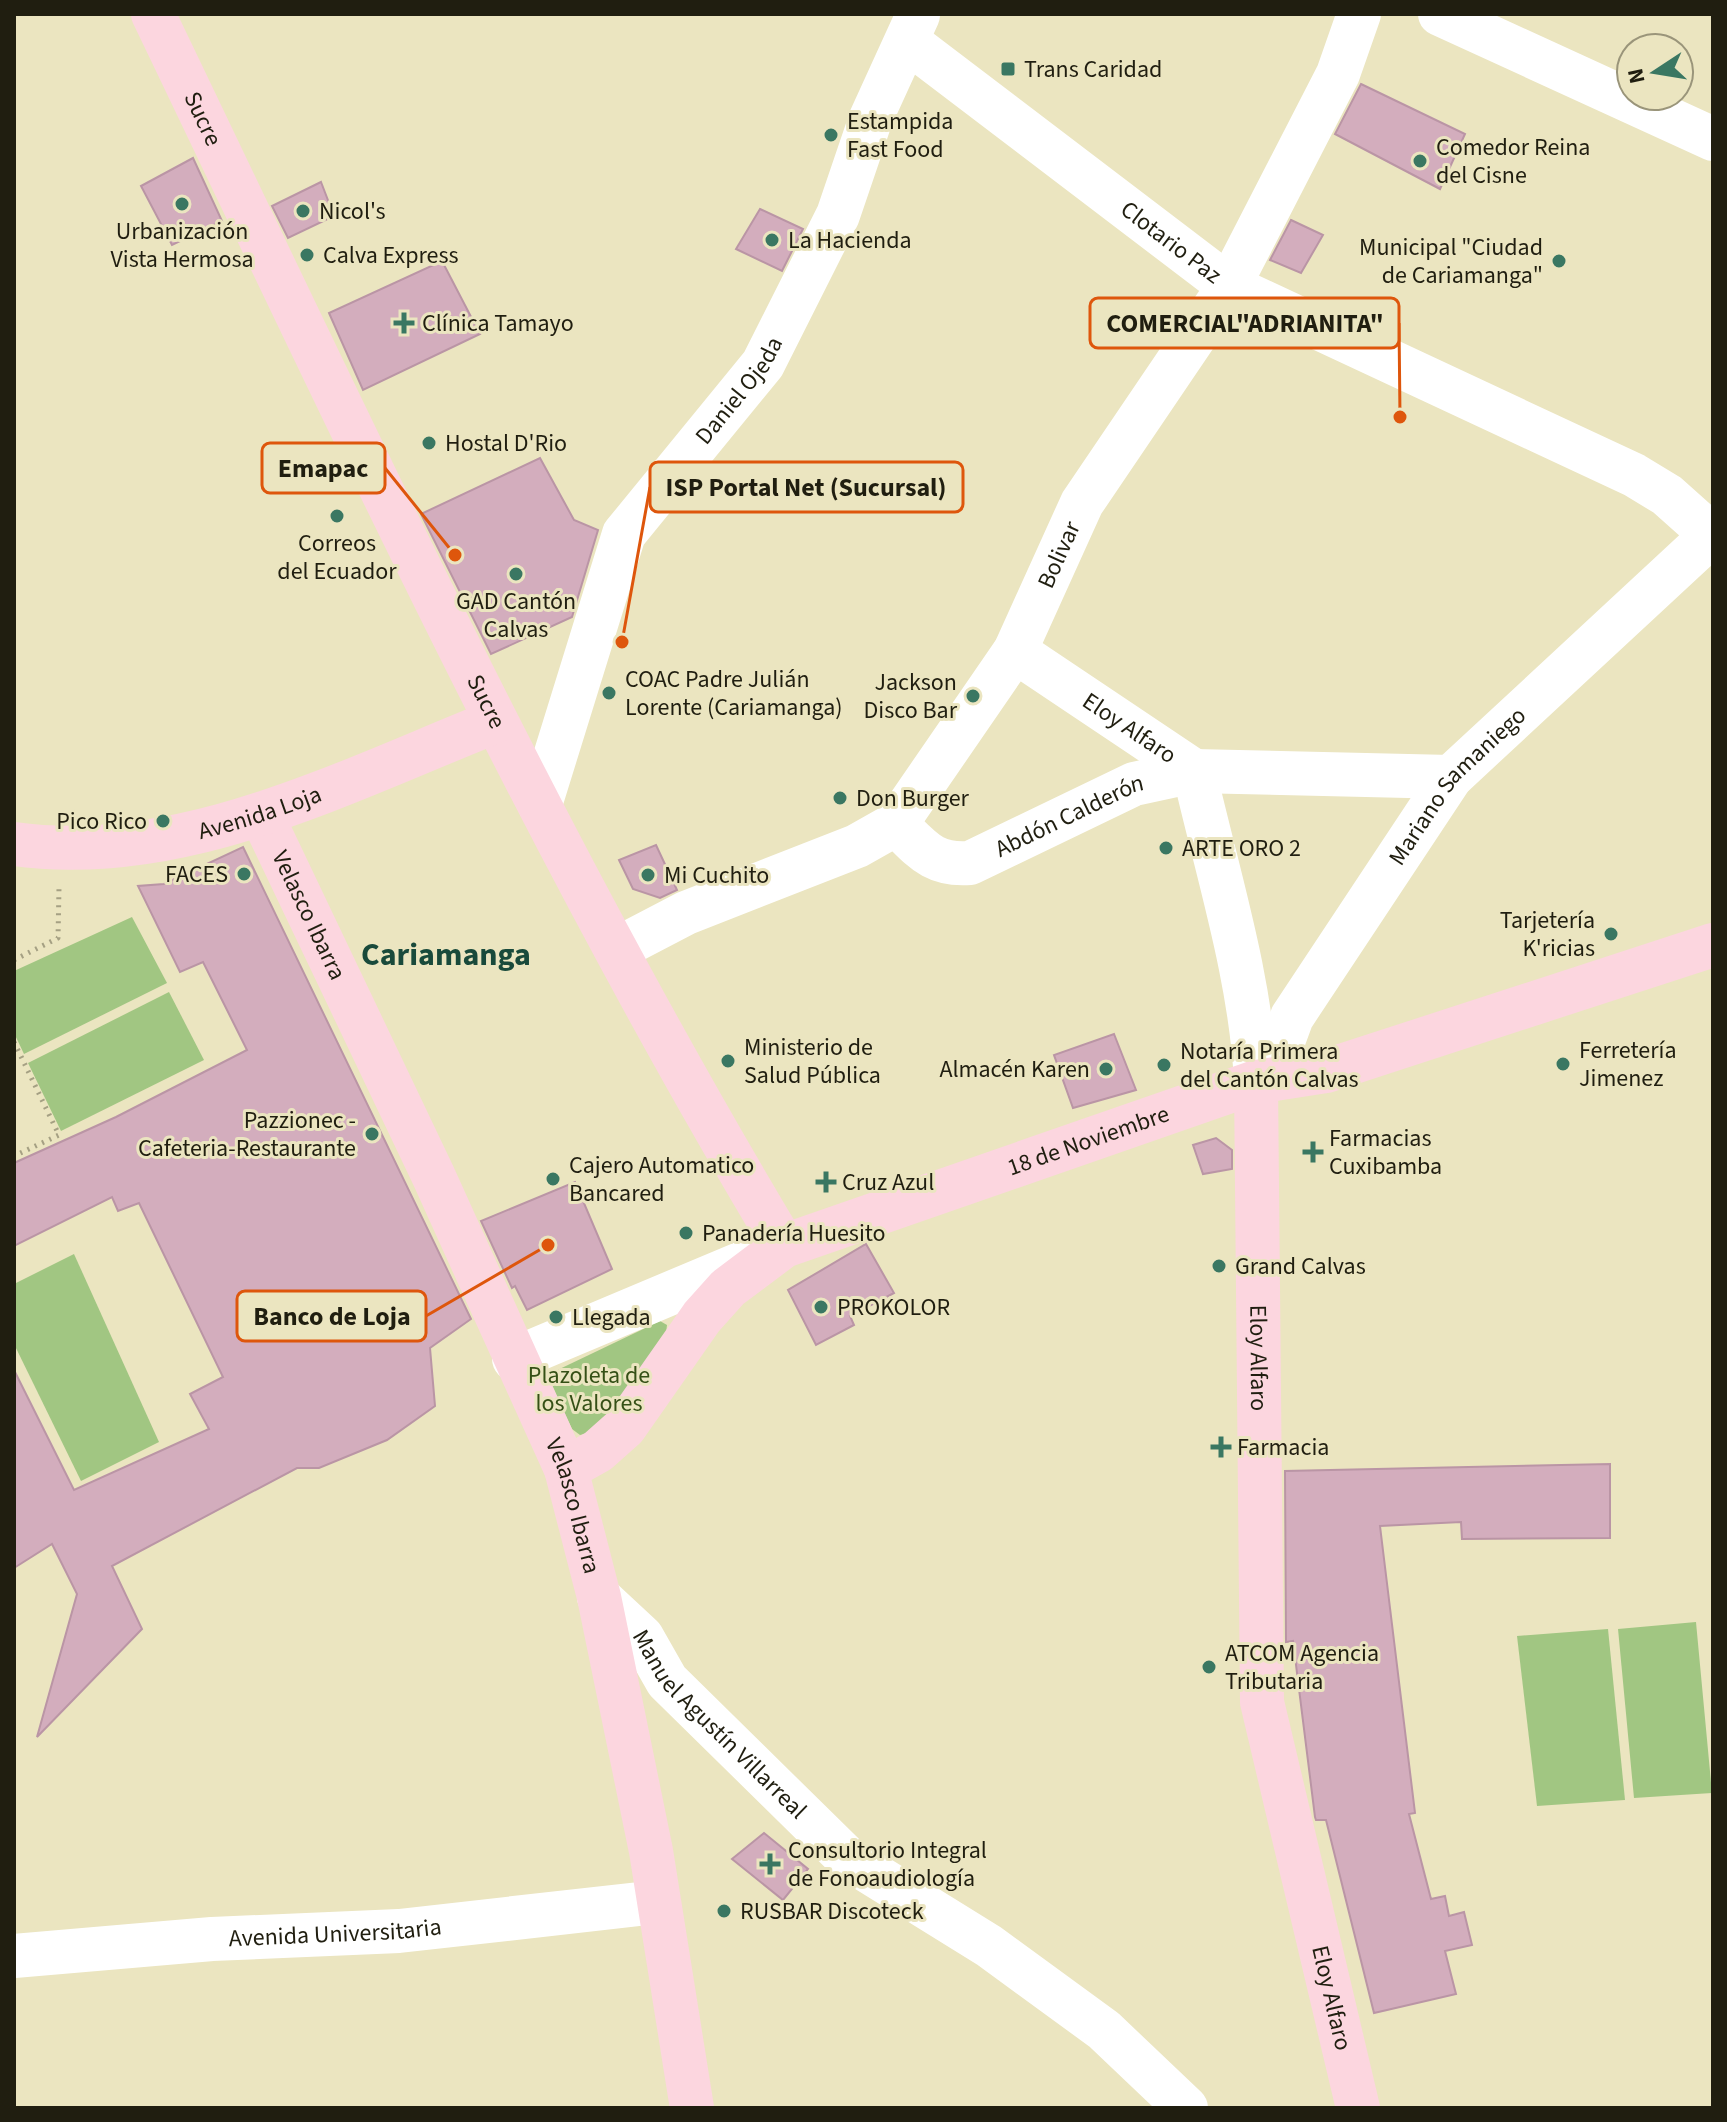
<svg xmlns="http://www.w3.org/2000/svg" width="1727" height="2122" font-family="'Source Sans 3',sans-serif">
<rect width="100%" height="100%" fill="#ebe5c0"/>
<g fill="#a1c682">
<path d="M132,917L167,983L24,1054L14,1033V971Z"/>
<path d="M169,992L204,1060L61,1131L28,1063Z"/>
<path d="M74,1254L159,1442L81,1481L14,1344V1284Z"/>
<path d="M660,1321L667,1325L665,1342L594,1432L580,1435L572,1429L547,1375Z"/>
<path d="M1696,1622L1712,1793L1634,1798L1618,1629Z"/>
<path d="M1608,1629L1625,1800L1537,1806L1517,1636Z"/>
</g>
<g fill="#d3adbd" stroke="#ba95a5" stroke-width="2">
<path d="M1361,84L1465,134L1440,189L1335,134Z"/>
<path d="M193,158L222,221L172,245L141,186Z"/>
<path d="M321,182L334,216L288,238L272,206Z"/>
<path d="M760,209L803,229L782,271L736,249Z"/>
<path d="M1291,220L1323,235L1301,273L1270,260Z"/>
<path d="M442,261L480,334L363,390L329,313Z"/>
<path d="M540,458L574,520L598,530L572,617L491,654L421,514Z"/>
<path d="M656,845L677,890L660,898L633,889L619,860Z"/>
<path d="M243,847L471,1319L430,1348L435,1406L387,1440L319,1468H297L112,1566L142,1629L37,1737L77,1594L52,1544L14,1568V1370L74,1490L209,1429L190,1394L223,1377L139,1203L118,1211L112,1197L14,1246V1163L116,1117L247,1050L203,962L180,972L138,886L164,884Z"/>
<path d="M1114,1034L1136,1090L1073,1108L1054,1055Z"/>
<path d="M1216,1138L1232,1150V1169L1203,1174L1193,1145Z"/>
<path d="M575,1182L612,1269L527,1310L515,1286L512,1288L481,1221Z"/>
<path d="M866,1244L894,1293L850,1316L854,1325L816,1345L788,1290Z"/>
<path d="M1610,1464V1538L1462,1539L1461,1522L1380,1526L1415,1813L1409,1814L1431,1899L1445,1896L1449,1916L1464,1912L1472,1945L1445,1951L1456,1994L1374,2013L1326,1820H1316L1315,1817L1293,1641L1286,1642L1285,1471Z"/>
<path d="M764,1833L808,1869L783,1900L732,1859Z"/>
</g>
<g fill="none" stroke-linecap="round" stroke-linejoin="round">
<g stroke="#a5a083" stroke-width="5" stroke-dasharray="2 6" stroke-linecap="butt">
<path d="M14,960L58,938L59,888"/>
<path d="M14,1042L59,1135L14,1156"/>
</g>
<g stroke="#fff" stroke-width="44">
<path d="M1440,14L1713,139"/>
<path id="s1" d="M907,41L1229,286L1634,475L1667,495L1713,536"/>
<path id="s2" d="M1015,651L1194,771C1217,872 1251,977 1256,1082"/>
<path id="s3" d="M540,805L624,534L763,364L838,215L871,118L918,15"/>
<path id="s4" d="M896,824C921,848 932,866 970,863L1134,784L1194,771L1451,777"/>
<path id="s5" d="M617,949L686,913L857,846L896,824L1015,651L1082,503L1229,286L1338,74L1359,14"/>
<path id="s6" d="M1256,1082L1281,1047L1292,1017L1451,777L1713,534"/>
<path d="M514,1359L764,1254"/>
<path id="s7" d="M599,1597L642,1637L667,1681L847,1858L989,1946L1104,2030L1186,2108"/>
<path id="s8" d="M14,1956L212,1939L399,1931L657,1902"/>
</g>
<g stroke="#fcd6df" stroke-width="44">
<path id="s9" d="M153,14C353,430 546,850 784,1246"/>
<path id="s10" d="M261,814L434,1177L566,1469L599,1597L651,1851L692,2108"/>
<path id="s11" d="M14,844C181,867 343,782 494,722"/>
<path id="s12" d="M1256,1082L1262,1702L1358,2108"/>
<path id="s13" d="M566,1469L598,1451L625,1427L702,1317L728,1288L784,1246L1256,1082L1326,1071L1713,945"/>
</g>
</g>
<g fill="#3a7762" stroke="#ebe5c0" stroke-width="3">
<rect x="1000" y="61" width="16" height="16" rx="4"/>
<circle cx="831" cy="135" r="8"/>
<circle cx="1420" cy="161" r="8"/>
<circle cx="182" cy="204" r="8"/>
<circle cx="303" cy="211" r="8"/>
<circle cx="772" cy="240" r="8"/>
<circle cx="307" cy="255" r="8"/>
<circle cx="1559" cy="261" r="8"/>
<path d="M400 311h8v8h8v8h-8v8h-8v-8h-8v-8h8z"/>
<circle cx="429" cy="443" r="8"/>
<circle cx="337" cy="516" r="8"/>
<circle cx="516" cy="574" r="8"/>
<circle cx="609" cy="693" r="8"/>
<circle cx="973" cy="696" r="8"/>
<circle cx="840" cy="798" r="8"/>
<circle cx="163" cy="821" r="8"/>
<circle cx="1166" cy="848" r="8"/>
<circle cx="244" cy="874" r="8"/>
<circle cx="648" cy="875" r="8"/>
<circle cx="1611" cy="934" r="8"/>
<circle cx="728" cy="1061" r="8"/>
<circle cx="1563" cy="1064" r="8"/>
<circle cx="1164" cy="1065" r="8"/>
<circle cx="1106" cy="1069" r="8"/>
<circle cx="372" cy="1134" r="8"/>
<path d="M1309 1140h8v8h8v8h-8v8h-8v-8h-8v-8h8z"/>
<circle cx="553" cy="1179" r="8"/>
<path d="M822 1170h8v8h8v8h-8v8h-8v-8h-8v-8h8z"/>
<circle cx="686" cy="1233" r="8"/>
<circle cx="1219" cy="1266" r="8"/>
<circle cx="821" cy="1307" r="8"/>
<circle cx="556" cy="1317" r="8"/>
<path d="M1217 1435h8v8h8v8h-8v8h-8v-8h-8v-8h8z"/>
<circle cx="1209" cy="1667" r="8"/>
<path d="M766 1852h8v8h8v8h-8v8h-8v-8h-8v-8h8z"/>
<circle cx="724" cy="1911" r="8"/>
</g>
<g text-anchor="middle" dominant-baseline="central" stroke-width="6" stroke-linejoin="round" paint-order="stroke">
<g font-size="24" fill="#201e10" stroke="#ebe5c0" text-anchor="start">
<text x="1024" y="69">Trans Caridad</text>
<text x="847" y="121">Estampida<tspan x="847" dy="28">Fast Food</tspan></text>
<text x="1436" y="147">Comedor Reina<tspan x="1436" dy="28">del Cisne</tspan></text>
<text x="319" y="211">Nicol's</text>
<text x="182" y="231" text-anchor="middle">Urbanización<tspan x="182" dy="28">Vista Hermosa</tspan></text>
<text x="788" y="240">La Hacienda</text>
<text x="1543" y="247" text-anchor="end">Municipal "Ciudad<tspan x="1543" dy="28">de Cariamanga"</tspan></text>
<text x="323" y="255">Calva Express</text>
<text x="422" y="323">Clínica Tamayo</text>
<text x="445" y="443">Hostal D'Rio</text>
<text x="337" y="543" text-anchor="middle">Correos<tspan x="337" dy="28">del Ecuador</tspan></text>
<text x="516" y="601" text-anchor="middle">GAD Cantón<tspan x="516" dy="28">Calvas</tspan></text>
<text x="625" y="679">COAC Padre Julián<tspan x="625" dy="28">Lorente (Cariamanga)</tspan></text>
<text x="957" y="682" text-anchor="end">Jackson<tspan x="957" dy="28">Disco Bar</tspan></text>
<text x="856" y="798">Don Burger</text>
<text x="147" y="821" text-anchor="end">Pico Rico</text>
<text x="1182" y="848">ARTE ORO 2</text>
<text x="228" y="874" text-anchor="end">FACES</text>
<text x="664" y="875">Mi Cuchito</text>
<text x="1595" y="920" text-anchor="end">Tarjetería<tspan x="1595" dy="28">K'ricias</tspan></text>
<text x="744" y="1047">Ministerio de<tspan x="744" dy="28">Salud Pública</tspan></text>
<text x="1579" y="1050">Ferretería<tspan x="1579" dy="28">Jimenez</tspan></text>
<text x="1180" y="1051">Notaría Primera<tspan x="1180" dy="28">del Cantón Calvas</tspan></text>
<text x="1090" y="1069" text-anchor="end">Almacén Karen</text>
<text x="356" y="1120" text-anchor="end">Pazzionec -<tspan x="356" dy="28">Cafeteria-Restaurante</tspan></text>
<text x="1329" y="1138">Farmacias<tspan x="1329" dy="28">Cuxibamba</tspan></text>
<text x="569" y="1165">Cajero Automatico<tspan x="569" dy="28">Bancared</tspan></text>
<text x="842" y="1182">Cruz Azul</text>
<text x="702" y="1233">Panadería Huesito</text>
<text x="1235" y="1266">Grand Calvas</text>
<text x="837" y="1307">PROKOLOR</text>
<text x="572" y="1317">Llegada</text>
<text x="1237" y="1447">Farmacia</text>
<text x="1225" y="1653">ATCOM Agencia<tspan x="1225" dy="28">Tributaria</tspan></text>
<text x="788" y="1850">Consultorio Integral<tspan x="788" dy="28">de Fonoaudiología</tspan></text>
<text x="740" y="1911">RUSBAR Discoteck</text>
</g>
<g font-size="24" fill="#201e10" stroke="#ebe5c0">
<text stroke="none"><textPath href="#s9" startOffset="116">Sucre</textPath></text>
<text stroke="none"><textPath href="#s1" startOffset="332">Clotario Paz</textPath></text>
<text stroke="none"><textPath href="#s3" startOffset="468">Daniel Ojeda</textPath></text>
<text stroke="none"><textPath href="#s5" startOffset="622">Bolivar</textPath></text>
<text stroke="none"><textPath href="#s9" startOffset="764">Sucre</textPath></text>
<text stroke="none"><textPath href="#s2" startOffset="138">Eloy Alfaro</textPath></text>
<text stroke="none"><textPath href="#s6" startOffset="360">Mariano Samaniego</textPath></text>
<text stroke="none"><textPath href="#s11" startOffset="250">Avenida Loja</textPath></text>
<text stroke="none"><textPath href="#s4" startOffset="198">Abdón Calderón</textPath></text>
<text stroke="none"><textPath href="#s10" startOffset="112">Velasco Ibarra</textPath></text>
<text stroke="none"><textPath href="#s13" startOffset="638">18 de Noviembre</textPath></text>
<text stroke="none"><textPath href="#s12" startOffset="276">Eloy Alfaro</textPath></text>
<text stroke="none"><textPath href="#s10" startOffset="760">Velasco Ibarra</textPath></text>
<text stroke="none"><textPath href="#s7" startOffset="176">Manuel Agustín Villarreal</textPath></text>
<text stroke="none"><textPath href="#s8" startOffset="322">Avenida Universitaria</textPath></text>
<text stroke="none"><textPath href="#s12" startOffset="924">Eloy Alfaro</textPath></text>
</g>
<g font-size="24" fill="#355016" stroke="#ebe5c0">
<text x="589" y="1375">Plazoleta de<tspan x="589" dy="28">los Valores</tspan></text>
</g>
<g font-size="32" font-weight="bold" fill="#194a3b" stroke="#ebe5c0">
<text x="446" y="955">Cariamanga</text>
</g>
</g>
<path fill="none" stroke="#de560c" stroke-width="3" d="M1400 417L1399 323M455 555L385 468M622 642L650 487M548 1245L426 1316"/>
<g fill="#de560c" stroke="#ebe5c0" stroke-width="3">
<circle cx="1400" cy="417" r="8"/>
<circle cx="455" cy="555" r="8"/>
<circle cx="622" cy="642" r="8"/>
<circle cx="548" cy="1245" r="8"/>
</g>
<g fill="#ebe5c0" stroke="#de560c" stroke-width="3">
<rect x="1090" y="298" width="309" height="50" rx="8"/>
<rect x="262" y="443" width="123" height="50" rx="8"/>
<rect x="650" y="462" width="313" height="50" rx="8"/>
<rect x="237" y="1291" width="189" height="50" rx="8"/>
</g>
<g font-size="26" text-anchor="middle" font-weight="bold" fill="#201e10">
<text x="1245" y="332">COMERCIAL"ADRIANITA"</text>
<text x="323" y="477">Emapac</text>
<text x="806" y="496">ISP Portal Net (Sucursal)</text>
<text x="332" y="1325">Banco de Loja</text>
</g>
<rect width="1727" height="2122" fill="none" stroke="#201e10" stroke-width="32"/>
<g transform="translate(1655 72) rotate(258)"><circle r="38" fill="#ebe5c0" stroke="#9a957a" stroke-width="2"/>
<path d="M0-6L14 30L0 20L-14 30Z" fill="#3a7762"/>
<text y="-12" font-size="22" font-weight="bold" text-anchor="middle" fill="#201e10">N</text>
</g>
</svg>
